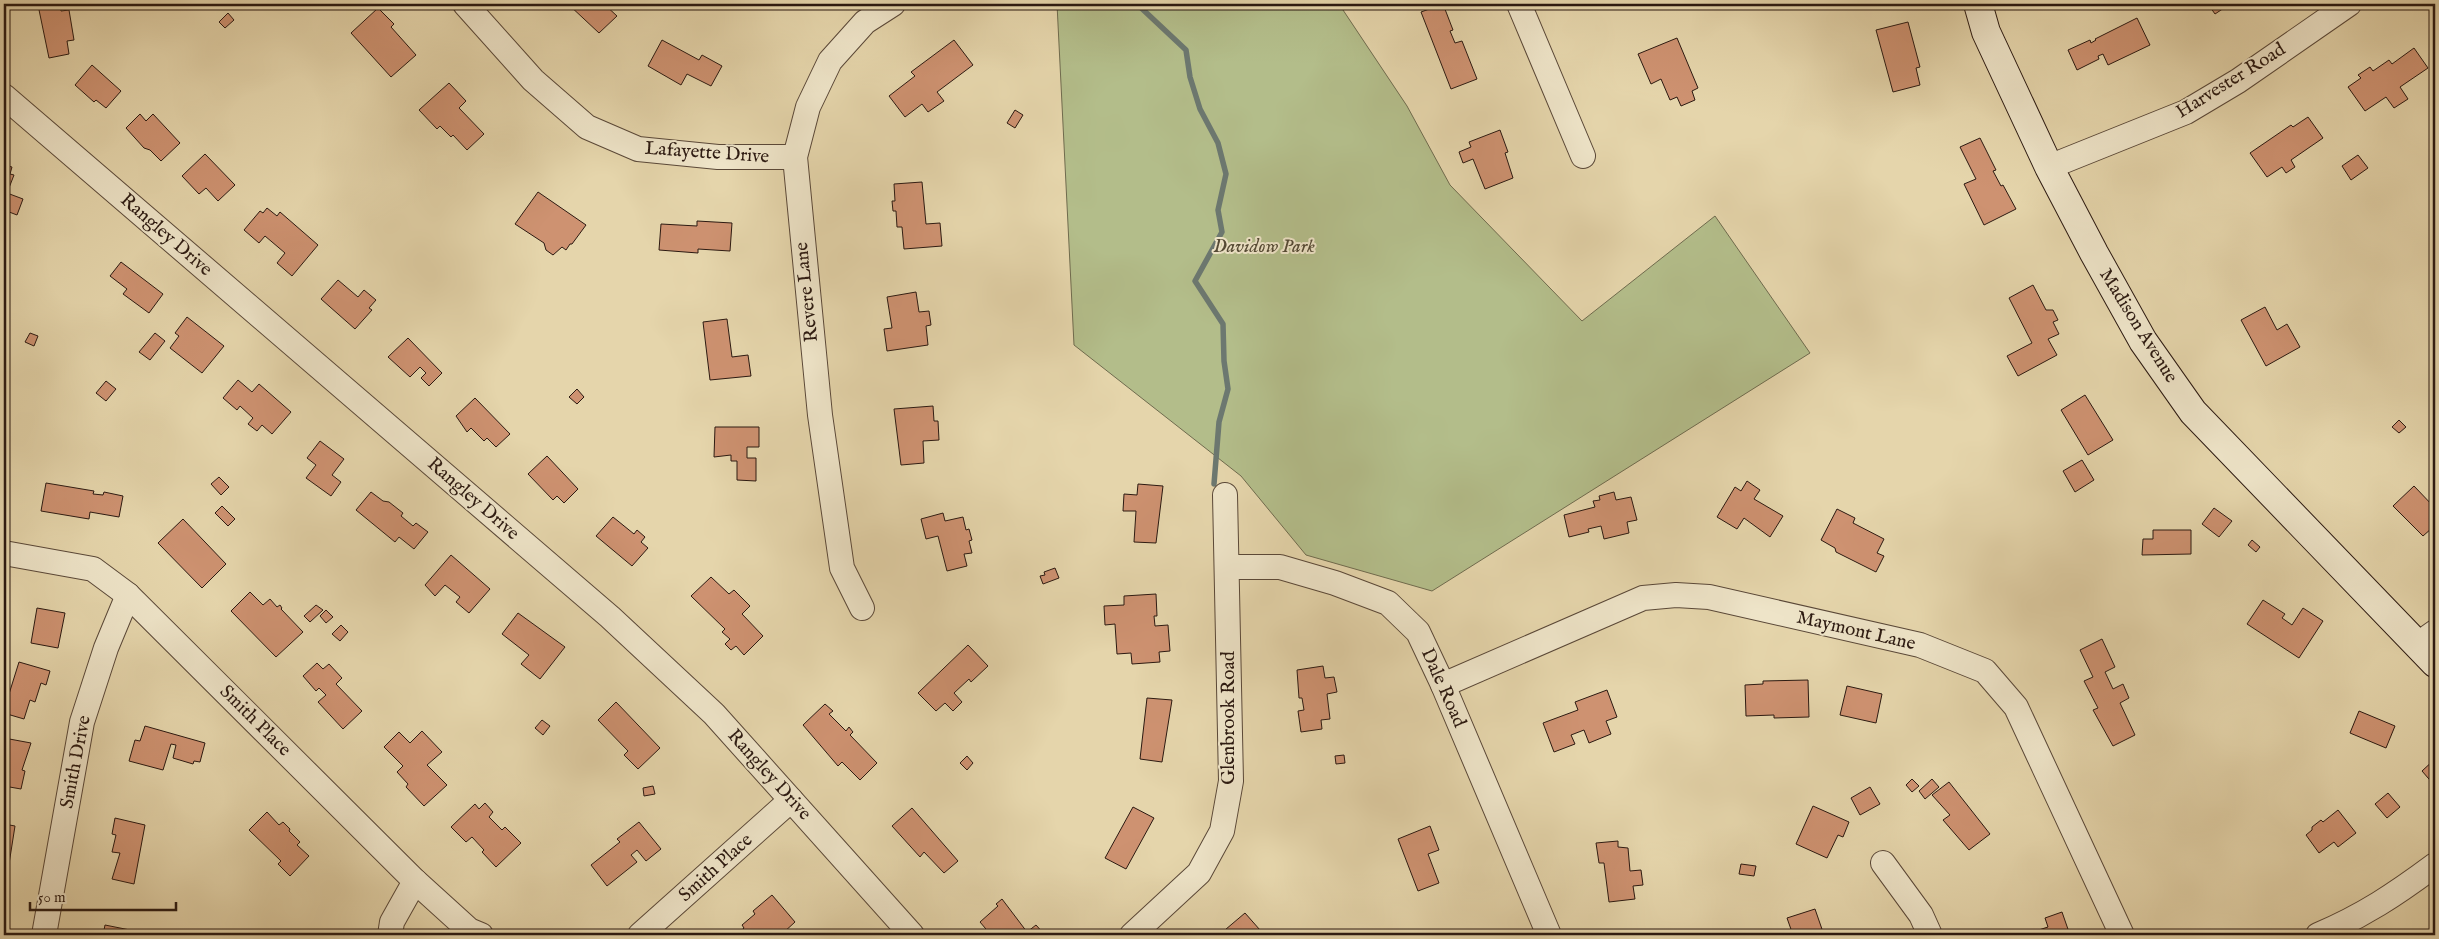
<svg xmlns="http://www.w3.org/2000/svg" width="2439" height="939" font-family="'IM FELL English',serif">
<rect width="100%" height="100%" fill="#e5d5ab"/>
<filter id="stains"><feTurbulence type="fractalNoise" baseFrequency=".004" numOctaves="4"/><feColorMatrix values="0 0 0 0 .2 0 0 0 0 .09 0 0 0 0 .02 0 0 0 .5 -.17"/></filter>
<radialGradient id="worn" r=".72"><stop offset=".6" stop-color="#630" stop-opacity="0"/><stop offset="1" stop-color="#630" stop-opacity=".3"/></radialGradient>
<path fill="#b3bd8a" stroke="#6f6b4e" d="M1057,4H1339L1407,106L1450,185L1582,321L1715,216L1810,353L1432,591L1306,555L1241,476L1074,345Z"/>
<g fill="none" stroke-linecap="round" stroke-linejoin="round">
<path stroke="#6c7870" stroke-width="5.5" d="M1137,4L1186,50L1190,77L1200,109L1218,143L1226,174L1218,210L1222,232L1195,281L1223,324L1224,361L1228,389L1219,422L1214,484"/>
</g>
<g fill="#ce9271" stroke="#2b1911">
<path d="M33,4H60L61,11L69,10L74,40L67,41L69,54L49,58L38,5L33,6Z"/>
<path d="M568,4H604L617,16L599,33Z"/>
<path d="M1443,4L1453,30L1450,31L1455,43L1462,41L1477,79L1451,89L1421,12Z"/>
<path d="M2208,4H2230L2215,14Z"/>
<path d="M378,8L394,24L391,27L416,55L391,77L351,33Z"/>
<path d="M228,13L234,20L225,28L219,22Z"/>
<path d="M2137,18L2150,45L2108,65L2103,54L2098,56L2099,59L2077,70L2068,50L2090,40L2091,43L2096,40L2095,39Z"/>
<path d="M1908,22L1920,67L1916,68L1920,85L1893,92L1876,30Z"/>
<path d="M1677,38L1698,88L1692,91L1695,100L1681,106L1677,97L1670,100L1661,79L1651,84L1638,54Z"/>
<path d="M662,40L699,60L702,55L722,66L711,86L687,74L681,85L648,66Z"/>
<path d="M954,40L973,65L937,92L944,101L928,112L922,104L905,117L889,96L915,76L911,72Z"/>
<path d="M2414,48L2428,68L2400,87L2408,99L2394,108L2386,97L2365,111L2348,87L2361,78L2358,75L2370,67L2373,71L2389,60L2392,64Z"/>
<path d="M92,65L121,91L106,108L96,100L94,102L75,85Z"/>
<path d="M449,83L466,101L459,108L484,134L467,150L453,135L451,137L440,126L437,129L419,110Z"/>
<path d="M1015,110L1023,115L1015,128L1007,123Z"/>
<path d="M140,114L146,121L153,114L180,143L161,161L150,150L144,148L126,128Z"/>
<path d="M2308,117L2323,138L2291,160L2295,167L2286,173L2282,167L2267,177L2250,153L2291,125L2293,127Z"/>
<path d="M1500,130L1508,152L1505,153L1513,178L1485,189L1473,159L1463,163L1459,152L1471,147L1469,142Z"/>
<path d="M1980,138L1996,170L1993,171L2001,186L2003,185L2016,209L1984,225L1964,184L1976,179L1960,147Z"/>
<path d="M205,154L235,185L218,201L206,188L199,194L182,176Z"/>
<path d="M2358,155L2368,168L2351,180L2342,166Z"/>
<path d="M4,160L9,162L8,166L12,167L10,174L14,175L7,193L23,199L17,215L4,210Z"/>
<path d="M922,182L926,224L940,223L942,246L904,249L902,227H897L896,211H893L892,201H895L894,184Z"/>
<path d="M538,192L586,225L572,244H570L566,250L562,247L553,255L546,250L544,243L515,224Z"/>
<path d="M267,208L277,216L280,212L318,245L292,276L277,263L285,253L265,236L259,243L244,230L260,211L263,213Z"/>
<path d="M697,221L732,223L730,251L698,249V253L659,250L661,224L697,226Z"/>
<path d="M121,262L163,294L149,313L123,294L127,289L110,276Z"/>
<path d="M338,280L358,297L364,290L376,300L369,308L372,310L355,329L321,299Z"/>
<path d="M2033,285L2046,310H2053L2058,320L2053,322L2059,334L2048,339L2057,355L2018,376L2007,356L2032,343L2009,298Z"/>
<path d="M916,292L919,312L929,311L931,325L926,326L928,345L887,351L884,329L892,328L887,297Z"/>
<path d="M2265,307L2277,330L2287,324L2300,347L2266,366L2241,320Z"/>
<path d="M187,317L224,346L202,373L170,348L179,336L175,333Z"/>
<path d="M727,319L732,357L748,355L751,376L710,380L703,322Z"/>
<path d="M30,333L38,336L34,346L25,342Z"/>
<path d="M155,333L165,341L150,360L139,352Z"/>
<path d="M408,338L442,373L429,386L421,378L426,373L420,367L410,377L388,357Z"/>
<path d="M238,380L252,392L259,384L291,412L272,434L262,425L257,431L248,424L253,418L240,406L237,410L223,398Z"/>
<path d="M106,381L116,389L106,401L96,393Z"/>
<path d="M577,389L584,397L577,404L569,397Z"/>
<path d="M2085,395L2113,440L2088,455L2061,410Z"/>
<path d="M475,398L510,434L496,447L487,438L484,441L471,428L467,432L456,416Z"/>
<path d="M933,406L934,421H938L939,440L923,441L924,463L901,465L894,409Z"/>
<path d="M2399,420L2406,427L2399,433L2392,427Z"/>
<path d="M715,427H759V447H747V458H756V481L737,480V461H731V455L714,457Z"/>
<path d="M320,441L344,459L332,475L341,482L331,496L306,478L316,465L307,458Z"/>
<path d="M547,456L578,489L564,503L557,496L553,500L528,474Z"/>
<path d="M2082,460L2094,480L2075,492L2063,471Z"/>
<path d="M219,477L229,487L221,495L211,484Z"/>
<path d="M1747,481L1760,490L1754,499L1783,516L1770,537L1744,518L1737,529L1717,517L1735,487L1741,491Z"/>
<path d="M46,483L94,491L93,494L103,495L104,492L123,496L119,517L90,512L89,519L41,511Z"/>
<path d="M1138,484L1163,486L1156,543L1134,542L1136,511H1123L1124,494L1137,495Z"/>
<path d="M2414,486L2435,508V531L2432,528L2423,536L2393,506Z"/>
<path d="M371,492L383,501L389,502L403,513L401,516L413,526L416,523L428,532L414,549L399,537L395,542L356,510Z"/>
<path d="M1614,492L1616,500L1631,497L1637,520L1627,522L1629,533L1604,539L1601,526L1588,529L1589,532L1569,537L1564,515L1595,507L1593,501L1600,500L1599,496Z"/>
<path d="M222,506L235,519L228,526L215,513Z"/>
<path d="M2214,508L2232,521L2219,537L2202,524Z"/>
<path d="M1837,509L1855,518L1853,523L1884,539L1877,553L1884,556L1876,572L1836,552L1835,548L1821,540Z"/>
<path d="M943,513L945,521L963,517L966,530L969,529L972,540L969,541L972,553L964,554L967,566L947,571L938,536L926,539L921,519Z"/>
<path d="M613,517L634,534L637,530L645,537L641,542L648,548L632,566L596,536Z"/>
<path d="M183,519L226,564L202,588L158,543Z"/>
<path d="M2153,530H2191V554L2142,555L2143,539H2153Z"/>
<path d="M2252,540L2260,547L2256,552L2248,545Z"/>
<path d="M451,555L490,589L469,613L456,602L460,597L445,585L435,596L425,585Z"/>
<path d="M1055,568L1059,578L1043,584L1040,576L1045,575L1044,572Z"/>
<path d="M711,577L729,594L734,590L750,606L742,614L763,636L744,655L736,646L731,650L725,644L730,639L722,632L725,629L691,596Z"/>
<path d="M250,592L263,605L270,599L277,607L280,605L282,608L281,609L303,632L276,657L231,611Z"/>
<path d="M1156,594L1157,616H1154L1155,626L1168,625L1170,651L1159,652L1160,662L1132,664L1131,653L1117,654L1115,624L1105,625L1104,606L1124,605V596Z"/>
<path d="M2263,600L2285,614L2282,618L2292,625L2303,608L2323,621L2299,658L2247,624Z"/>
<path d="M316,605L323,610L310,622L304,616Z"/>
<path d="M37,608L65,613L58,648L31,643Z"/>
<path d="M326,610L333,617L326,623L320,616Z"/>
<path d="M518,613L565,647L540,679L521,664L529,655L502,634Z"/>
<path d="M341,625L348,632L340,641L332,634Z"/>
<path d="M2102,639L2115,667L2105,672L2113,689L2123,684L2129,698L2120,703L2135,735L2113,746L2093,710L2098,708L2084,681L2093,677L2080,650Z"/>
<path d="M968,645L988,666L971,682L969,679L954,693L962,702L953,711L945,703L936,711L918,693Z"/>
<path d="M19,662L50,671L46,685L41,683L35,702L30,700L24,719L7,714L9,704L4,702V693L9,694Z"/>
<path d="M317,663L323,669L329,664L342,678L336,684L362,711L343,729L318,702L326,695L319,688L316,691L303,676Z"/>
<path d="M1323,666L1325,678L1334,677L1337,692L1327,694L1330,719L1321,720L1322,729L1301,732L1298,711L1304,710L1302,698H1299L1297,670Z"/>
<path d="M1808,680L1809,717L1774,718V715L1746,716L1745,685L1763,684V681Z"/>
<path d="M1847,686L1882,694L1876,723L1840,715Z"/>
<path d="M1607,690L1617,717L1606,721L1611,734L1589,743L1584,730L1571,735L1575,744L1554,752L1543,723L1578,710L1575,702Z"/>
<path d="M1147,698L1172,700L1162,762L1140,759Z"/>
<path d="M616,702L660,748L638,769L624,755L628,751L598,720Z"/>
<path d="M825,704L833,711L829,714L846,731L849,727L853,732L850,735L877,763L860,780L842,762L838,766L803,725Z"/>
<path d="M2359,711L2395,726L2386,748L2350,733Z"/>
<path d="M542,720L550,726L543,735L535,728Z"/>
<path d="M145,726L205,743L200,762L194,761L193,764L173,758L176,745L171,744L163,770L129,761L135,740L140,741Z"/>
<path d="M422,731L442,752L427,765L447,785L424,806L406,787L408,784L397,772L403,766L384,747L399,732L410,743Z"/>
<path d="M4,738L31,743L22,770L25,771L21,789L4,786Z"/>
<path d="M1344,755L1345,763L1336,764L1335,756Z"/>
<path d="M967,756L973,763L967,770L960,763Z"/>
<path d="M2435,759V786L2422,771Z"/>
<path d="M1912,779L1919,786L1912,792L1906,785Z"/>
<path d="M1932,779L1939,787L1925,799L1919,791Z"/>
<path d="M1949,782L1990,834L1969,850L1943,820L1950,815L1932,795Z"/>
<path d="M653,786L655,794L644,796L643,788Z"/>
<path d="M1870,787L1880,804L1860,815L1851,798Z"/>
<path d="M2388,793L2400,807L2387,818L2375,804Z"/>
<path d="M485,803L493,812L489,817L502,830L505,827L521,843L496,867L482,852L484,850L472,837L466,842L451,827L475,804L479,809Z"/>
<path d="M1813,806L1849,822L1843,837L1838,835L1827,858L1796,844Z"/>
<path d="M1133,807L1154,818L1126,869L1105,858Z"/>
<path d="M912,808L958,861L944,873L924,852L920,857L892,826Z"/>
<path d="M2338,810L2356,833L2338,847L2334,842L2319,853L2306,835L2312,830V827L2321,820L2323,822Z"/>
<path d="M267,812L279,825L283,822L290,829L289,831L300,842L297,845L309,856L290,876L278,864L281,861L249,830Z"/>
<path d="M115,818L145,825L134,884L112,879L120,853L112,852L116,835L112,834Z"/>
<path d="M639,822L661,849L646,861L637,850L631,855L637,862L607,886L591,865L620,842L617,839Z"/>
<path d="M4,824L15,826L9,864L4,863Z"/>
<path d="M1430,826L1439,850L1428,854L1439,883L1418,891L1398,839Z"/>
<path d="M1618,841V847L1628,848L1630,871L1641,870L1643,885L1633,886L1635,899L1609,902L1604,863H1599L1596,843Z"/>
<path d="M1741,864L1756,866L1754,876L1739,874Z"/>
<path d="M772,895L795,922L783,933L780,930L774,935H736L744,928L742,925L755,914L753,911Z"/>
<path d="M1002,899L1027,932L1036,925L1045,935H991L980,922L998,906L996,904Z"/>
<path d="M1815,909L1824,935H1793L1787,918Z"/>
<path d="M2062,912L2070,935H2023L2048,927L2045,918Z"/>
<path d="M1245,913L1260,930L1255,935H1219Z"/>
<path d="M105,925L130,930L129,935H103Z"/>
</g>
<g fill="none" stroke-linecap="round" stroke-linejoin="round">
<g stroke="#5a4838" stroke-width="26">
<g id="street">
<path d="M465,4L533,80L587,127L638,149L718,157H795"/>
<path d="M1519,4L1583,156"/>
<path d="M4,96L610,617L714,714L912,935"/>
<path d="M2049,167L2186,112L2238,81L2349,4"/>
<path d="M4,553L93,569L128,595L415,881L469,930L481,935"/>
<path d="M1228,567H1280L1335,583L1388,603L1418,632L1443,685L1549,935"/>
<path d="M862,608L842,568L820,415L795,157L808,107L830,61L865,22L893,4"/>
<path d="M2418,644L2435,632"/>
<path d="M1443,685L1643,598L1676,595L1709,597L1920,645L1985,671L2016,707L2122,935"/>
<path d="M1883,863L1921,915L1930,935"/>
<path d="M44,935L82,722L106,648L128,595"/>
<path d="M390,935L392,922L415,881"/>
<path d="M640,935L791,800"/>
<path d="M1132,935L1199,873L1222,831L1231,781L1225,495"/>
<path d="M2318,935C2363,916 2396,894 2435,865"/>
</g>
</g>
<g stroke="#2b1911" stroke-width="30">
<path id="secondary" d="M1978,4L1986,32L2049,167L2094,253L2143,341L2193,412L2435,663"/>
</g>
<use href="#street" stroke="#eee4c8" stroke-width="24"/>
<use href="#secondary" stroke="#eee4c8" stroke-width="28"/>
</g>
<g text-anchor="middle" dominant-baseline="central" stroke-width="4" stroke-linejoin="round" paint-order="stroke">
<g font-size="19" fill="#2b1911" stroke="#eee4c8">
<text transform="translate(2231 81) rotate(-32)">Harvester Road</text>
<text transform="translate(707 153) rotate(4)">Lafayette Drive</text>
<text transform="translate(166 235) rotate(41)">Rangley Drive</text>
<text transform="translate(807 292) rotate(-96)">Revere Lane</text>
<text transform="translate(2138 326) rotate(58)">Madison Avenue</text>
<text transform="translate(473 499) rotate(41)">Rangley Drive</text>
<text transform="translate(1856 631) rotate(13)">Maymont Lane</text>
<text transform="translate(1443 688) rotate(66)">Dale Road</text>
<text transform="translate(1229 718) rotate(-90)">Glenbrook Road</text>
<text transform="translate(255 721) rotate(45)">Smith Place</text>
<text transform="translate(76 762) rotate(-79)">Smith Drive</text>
<text transform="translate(769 775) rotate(48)">Rangley Drive</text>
<text transform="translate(716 868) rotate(-42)">Smith Place</text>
</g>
<g font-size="19" font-style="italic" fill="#544a35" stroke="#eee4c8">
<text x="1264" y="247">Davidow Park</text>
</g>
</g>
<rect width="2439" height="939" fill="none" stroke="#e5d5ab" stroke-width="20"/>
<rect x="5" y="5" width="2429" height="929" fill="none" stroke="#2b1911" stroke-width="2.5"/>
<rect x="10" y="10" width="2419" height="919" fill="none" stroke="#2b1911"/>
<path d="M30 902v8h146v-8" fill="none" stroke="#2b1911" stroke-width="2.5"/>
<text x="38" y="902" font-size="15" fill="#2b1911" stroke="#eee4c8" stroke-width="4" paint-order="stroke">50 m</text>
<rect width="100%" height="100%" filter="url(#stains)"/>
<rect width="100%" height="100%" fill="url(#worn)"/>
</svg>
